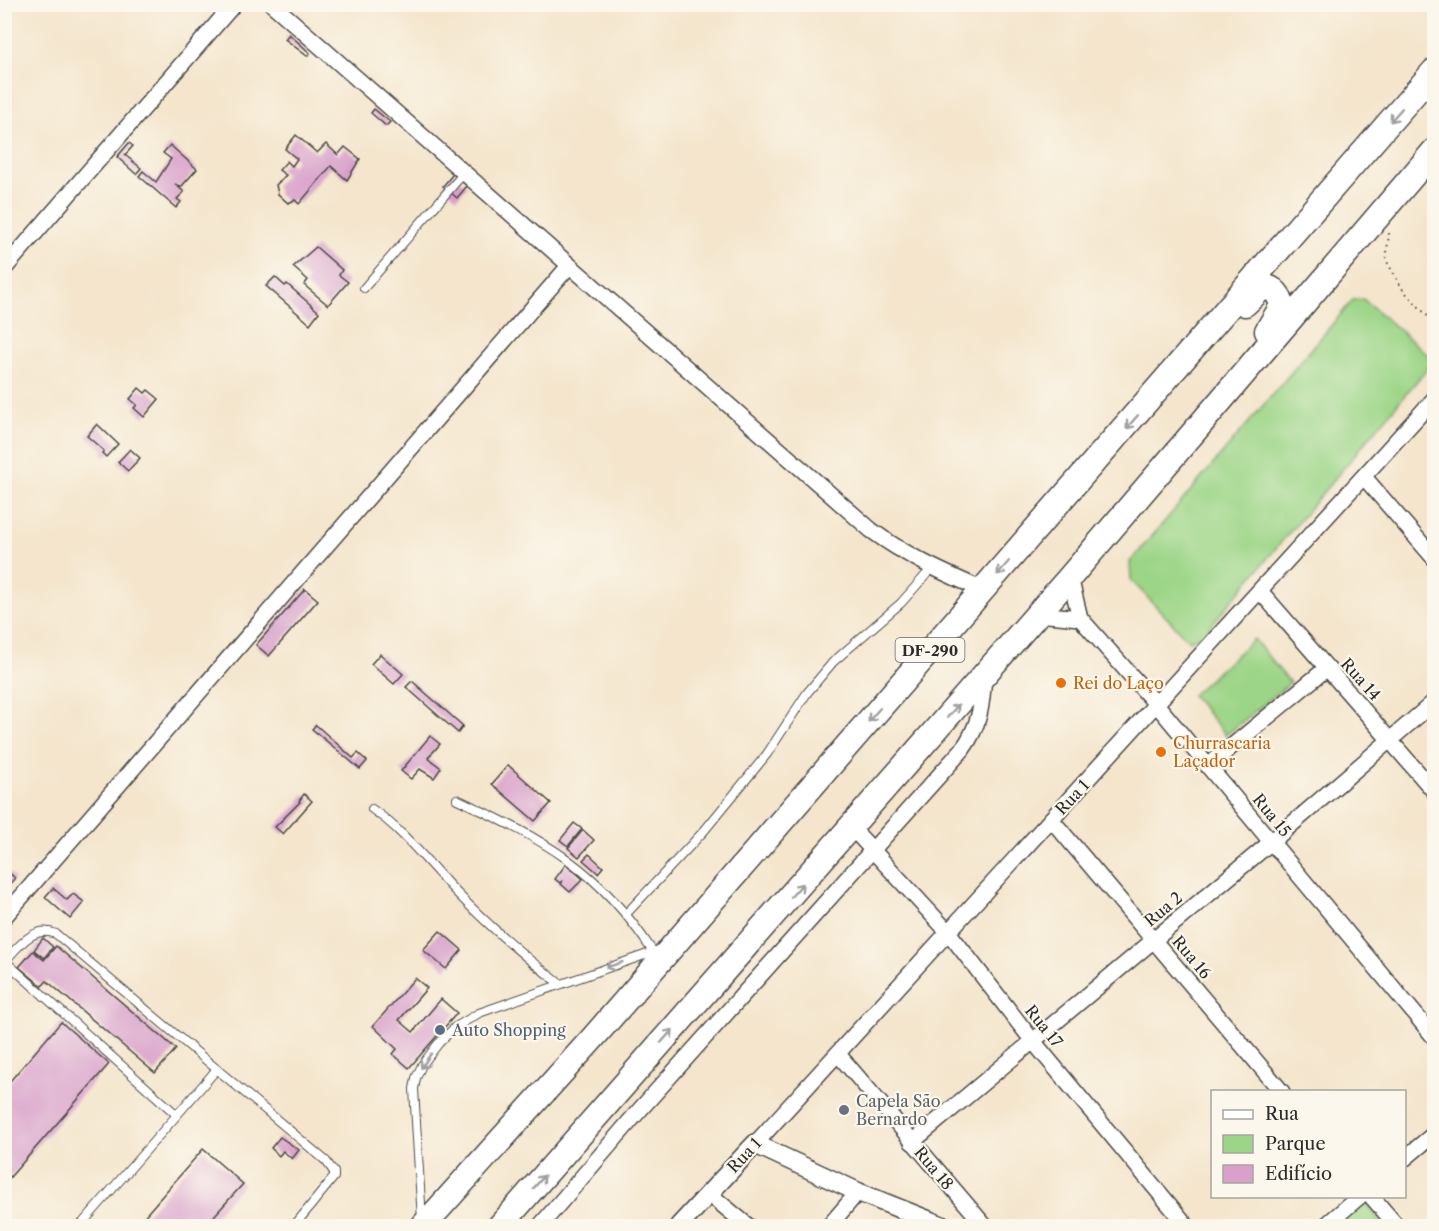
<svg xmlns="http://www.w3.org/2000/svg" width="1439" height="1231" font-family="'Libre Caslon Text',serif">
<rect width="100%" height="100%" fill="#fbf7ec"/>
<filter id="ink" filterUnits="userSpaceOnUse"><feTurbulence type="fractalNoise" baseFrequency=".0167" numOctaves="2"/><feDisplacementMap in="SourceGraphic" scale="12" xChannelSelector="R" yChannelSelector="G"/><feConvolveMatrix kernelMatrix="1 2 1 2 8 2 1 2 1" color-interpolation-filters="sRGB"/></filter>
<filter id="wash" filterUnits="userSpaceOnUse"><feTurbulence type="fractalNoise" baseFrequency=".008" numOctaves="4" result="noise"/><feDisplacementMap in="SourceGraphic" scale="24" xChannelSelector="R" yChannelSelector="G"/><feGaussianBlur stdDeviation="1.35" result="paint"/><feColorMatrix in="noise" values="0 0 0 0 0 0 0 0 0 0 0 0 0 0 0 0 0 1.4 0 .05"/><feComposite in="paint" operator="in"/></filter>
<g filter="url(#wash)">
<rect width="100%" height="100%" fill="#f4e5cc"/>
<g fill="#9cd587" stroke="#648059" stroke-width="1.5">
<path d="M1363,299L1427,354L1432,363L1203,635L1189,641L1131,580L1130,562L1353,300Z"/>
<path d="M1254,639L1290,683L1226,735L1192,695Z"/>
<path d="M1362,1198L1384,1226H1328Z"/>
</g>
<g id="blocks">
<g fill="#d8a0cb">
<path d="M289,34L310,53L307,56L285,39Z"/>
<path d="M374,109L390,122L386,126L371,113Z"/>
<path d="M296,135L317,153L326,144L338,155L345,147L360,159L347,180L331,166L299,204L295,200L288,203L278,194L276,185L286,175L279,170L287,161L292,166L297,159L285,149Z"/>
<path d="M129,143L133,146L125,155L141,168L136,174L117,157Z"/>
<path d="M170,145L197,169L181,187L175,184L184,192L177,199L181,202L176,208L139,176L143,171L156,182L171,159L163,153Z"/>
<path d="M453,174L467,186L457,198L443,186Z"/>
<path d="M316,247L342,270L339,275L348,282L328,305L304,285L308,280L293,267Z"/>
<path d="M275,277L285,286L287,284L319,312L310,324L266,286Z"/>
<path d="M139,388L145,393L148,390L159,399L144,417L134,408L137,405L130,399Z"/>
<path d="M97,424L118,444L106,457L102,453L104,451L87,436Z"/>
<path d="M130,449L140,458L128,471L118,462Z"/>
<path d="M305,589L318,600L269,656L256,645Z"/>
<path d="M380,654L403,674L394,684L371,664Z"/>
<path d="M412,681L463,726L458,733L406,687Z"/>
<path d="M316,725L353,758L358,753L367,761L360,769L312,729Z"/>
<path d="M430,736L440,744L428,758L441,768L434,778L420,769L411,779L401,771Z"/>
<path d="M508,765L551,803L535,821L492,784Z"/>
<path d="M304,794L312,801L283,834L275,827L300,802L299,801Z"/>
<path d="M574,823L582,829L568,846L560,840Z"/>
<path d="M583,830L594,840L579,857L568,848Z"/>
<path d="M589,854L603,867L598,873L583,860Z"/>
<path d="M566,864L583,879L570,892L561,884L563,880L560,883L555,879Z"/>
<path d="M4,868L15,878L4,890Z"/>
<path d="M53,888L67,900L73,894L84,902L70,919L45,897Z"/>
<path d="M440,931L462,950L446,969L423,950Z"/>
<path d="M43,938L53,947L44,958L34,950Z"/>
<path d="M56,946L176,1049L155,1073L47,981L42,986L19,967L33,951L44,960Z"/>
<path d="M415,978L427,988L399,1020L413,1032L441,999L457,1013L409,1068L393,1054L397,1049L373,1026Z"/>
<path d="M61,1022L109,1064L4,1184V1088Z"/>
<path d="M280,1137L299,1150L292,1159L283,1151L279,1156L271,1148Z"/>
<path d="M203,1149L243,1184L205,1226H136Z"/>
</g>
</g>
</g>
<g filter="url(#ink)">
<use href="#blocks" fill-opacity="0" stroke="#494743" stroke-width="1.5"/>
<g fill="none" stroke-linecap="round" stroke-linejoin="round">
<g stroke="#494743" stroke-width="10">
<g id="service">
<path d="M364,288L463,174"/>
<path d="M457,799C545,841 598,867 653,952"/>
<path d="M372,809C405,832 426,861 454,890C487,924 522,955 560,984"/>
<path d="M626,914L704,831L767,754L807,693L833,662L901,603L932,568"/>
<path d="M5,961L177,1115"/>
<path d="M4,962C18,947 34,924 56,934L326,1161L334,1172V1177L294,1226"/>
<path d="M422,1220L414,1089L416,1078L422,1065L438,1044L454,1028L479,1013L659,950"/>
<path d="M80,1226L217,1069"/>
</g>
</g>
<g stroke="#494743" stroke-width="18">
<g id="minor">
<path d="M272,4L871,530C906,556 944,573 983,590"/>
<path d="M4,269L234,4"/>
<path d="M1364,477L1434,558"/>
<path d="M1260,591L1434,791"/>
<path d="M1037,614L1080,618L1070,577"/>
<path d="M1080,618L1157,705L1434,1037"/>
<path d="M1208,766L1327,668"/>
<path d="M1051,819L1282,1092"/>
<path d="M852,828L949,933L1032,1040L1187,1226"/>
<path d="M4,917L569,266"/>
<path d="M838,1054L985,1226"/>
<path d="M912,1142L1270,843L1434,702"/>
<path d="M755,1144L1434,399"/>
<path d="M1404,1159L1434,1134"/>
<path d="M708,1193L748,1226"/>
<path d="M1371,1196L1397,1226"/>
<path d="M540,1226L637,1113L962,750C980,726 982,705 984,675"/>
<path d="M829,1226L858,1192"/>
<path d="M1325,1226L1360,1196"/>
</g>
</g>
<g stroke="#494743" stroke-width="21">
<path id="tertiary" d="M679,1226L755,1144L858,1192L943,1226"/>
</g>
<g stroke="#494743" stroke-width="27">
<g id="trunk">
<path d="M1245,304L1263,287C1275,287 1280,296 1282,306L1267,331"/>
<path d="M423,1226L592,1039L1434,71"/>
<path d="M500,1226L1070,577L1434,151"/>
</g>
</g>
<path stroke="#494743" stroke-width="2" stroke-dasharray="1.5 4.5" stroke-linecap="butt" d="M1389,233L1386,260L1403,290L1434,323"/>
<use href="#service" stroke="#fff" stroke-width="8"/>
<use href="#minor" stroke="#fff" stroke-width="15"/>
<use href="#tertiary" stroke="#fff" stroke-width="18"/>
<use href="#trunk" stroke="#fff" stroke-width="24"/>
</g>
<defs><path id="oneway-shaft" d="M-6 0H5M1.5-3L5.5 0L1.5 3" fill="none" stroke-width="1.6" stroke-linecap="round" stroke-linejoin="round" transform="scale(1.5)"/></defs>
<g stroke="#a0a0a0">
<use href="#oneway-shaft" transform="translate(1396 115) rotate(131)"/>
<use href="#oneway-shaft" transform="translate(1132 422) rotate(131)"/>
<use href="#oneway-shaft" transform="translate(1003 568) rotate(131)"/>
<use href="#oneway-shaft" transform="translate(953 711) rotate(-49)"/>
<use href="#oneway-shaft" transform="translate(874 715) rotate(131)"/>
<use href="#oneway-shaft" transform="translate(797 890) rotate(-48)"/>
<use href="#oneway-shaft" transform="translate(614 965) rotate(161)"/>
<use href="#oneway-shaft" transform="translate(667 1036) rotate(-48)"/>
<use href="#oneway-shaft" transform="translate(426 1061) rotate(124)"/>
<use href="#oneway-shaft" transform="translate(539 1182) rotate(-49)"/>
</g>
</g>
<g fill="#e8710a" stroke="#fbf7ec" stroke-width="2">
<circle cx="1061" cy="683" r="6"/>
<circle cx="1161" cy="752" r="6"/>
</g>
<circle fill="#5c6f8a" stroke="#fbf7ec" stroke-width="2" cx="440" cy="1030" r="6"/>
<circle fill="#6b7280" stroke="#fbf7ec" stroke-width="2" cx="844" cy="1110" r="6"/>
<g text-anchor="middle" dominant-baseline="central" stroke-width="4.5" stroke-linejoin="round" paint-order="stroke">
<rect fill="#fbf7ec" stroke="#696865" stroke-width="1.5" x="895.5" y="638" width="69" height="24" rx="4.5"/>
<g font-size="15" font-weight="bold" fill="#2b2b2b">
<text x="930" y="650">DF-290</text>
</g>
<g font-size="16" fill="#2b2b2b" stroke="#fbf7ec">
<text transform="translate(1361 679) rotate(48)">Rua 14</text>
<text transform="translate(1072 797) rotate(-47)">Rua 1</text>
<text transform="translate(1272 815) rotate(51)">Rua 15</text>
<text transform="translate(1163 909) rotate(-40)">Rua 2</text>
<text transform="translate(1192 957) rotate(50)">Rua 16</text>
<text transform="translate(1044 1026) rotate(51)">Rua 17</text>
<text transform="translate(744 1155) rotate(-47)">Rua 1</text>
<text transform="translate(934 1168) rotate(50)">Rua 18</text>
</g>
<g font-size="16" fill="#c56008" stroke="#fbf7ec" text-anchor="start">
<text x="1073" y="683">Rei do Laço</text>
<text x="1173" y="743">Churrascaria<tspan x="1173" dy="18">Laçador</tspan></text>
</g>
<g font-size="16" fill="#4e5e75" stroke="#fbf7ec" text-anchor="start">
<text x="452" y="1030">Auto Shopping</text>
</g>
<g font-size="16" fill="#5b616d" stroke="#fbf7ec" text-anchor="start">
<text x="856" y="1101">Capela São<tspan x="856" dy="18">Bernardo</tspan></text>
</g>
</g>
<rect width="1439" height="1231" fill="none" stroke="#fbf7ec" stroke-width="24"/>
<rect x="1211" y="1090" width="195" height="108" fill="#fbf7ec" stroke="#a8a59f" stroke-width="1.5"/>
<rect x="1223" y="1110" width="30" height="9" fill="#ffffff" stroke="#a8a59f" stroke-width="1.5"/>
<text x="1265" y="1120" font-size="18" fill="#2b2b2b">Rua</text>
<rect x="1223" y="1135" width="30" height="18" fill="#9cd587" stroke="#a8a59f" stroke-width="1.5"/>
<text x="1265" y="1150" font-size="18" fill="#2b2b2b">Parque</text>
<rect x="1223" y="1165" width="30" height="18" fill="#d8a0cb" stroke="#a8a59f" stroke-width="1.5"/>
<text x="1265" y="1180" font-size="18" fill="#2b2b2b">Edifício</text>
</svg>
